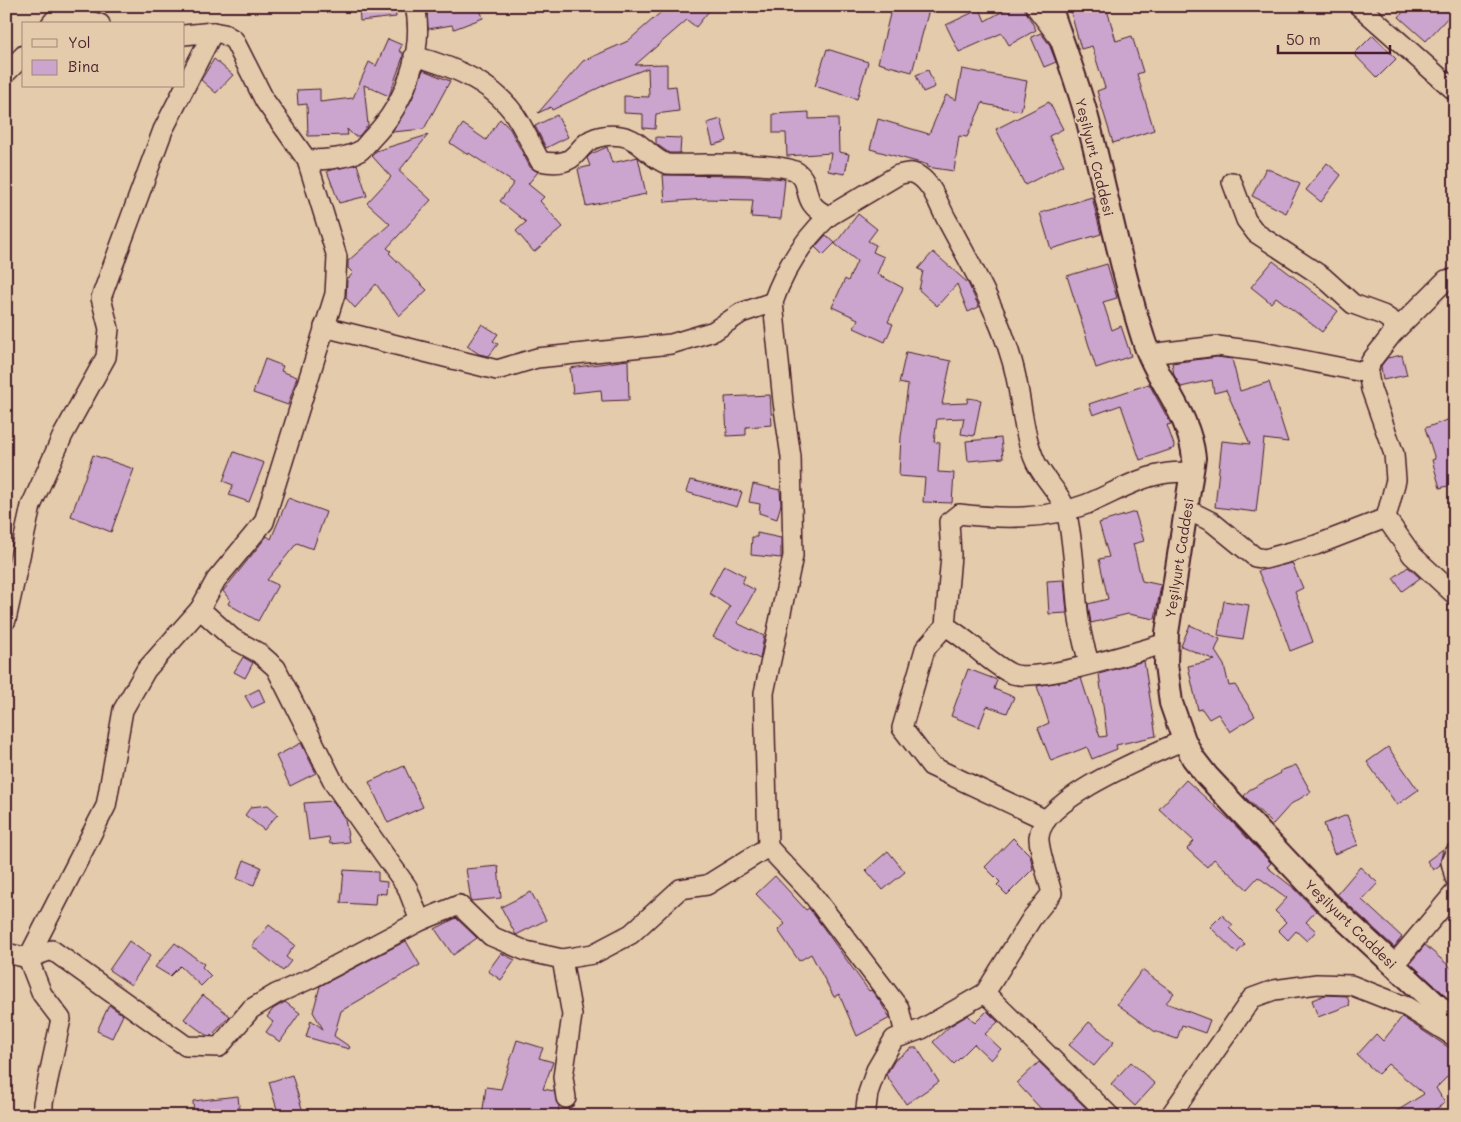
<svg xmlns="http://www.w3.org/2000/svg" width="1461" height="1122" font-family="Mali,sans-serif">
<rect width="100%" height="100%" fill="#e3cbac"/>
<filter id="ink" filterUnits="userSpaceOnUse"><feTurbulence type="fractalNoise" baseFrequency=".02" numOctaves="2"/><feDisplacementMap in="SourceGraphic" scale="10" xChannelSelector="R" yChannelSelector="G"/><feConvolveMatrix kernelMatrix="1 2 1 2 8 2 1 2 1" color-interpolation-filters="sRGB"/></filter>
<g filter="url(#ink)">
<g fill="#cba5cd" stroke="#4a1f2b">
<path d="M359,6H395L396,17L360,21Z"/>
<path d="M448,6H479L483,18L454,29L452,25L428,29L427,10Z"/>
<path d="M668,6H713L696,27L687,20L635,65L667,64V87L676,86L679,111L656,114L655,129L643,128V114L624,113V96L649,97L648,68L611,82L552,110L551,107L538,113L583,61L628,41Z"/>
<path d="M892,6H930L912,72L878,63Z"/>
<path d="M1012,6H1023L1036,30L1009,45L1002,33L959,52L946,25L980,9L985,21Z"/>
<path d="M1069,6H1106L1116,41L1132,36L1143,72L1137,74L1154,130L1113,143L1097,91L1105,88L1092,46L1081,49Z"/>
<path d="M1408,6H1441L1450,15L1426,41L1399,17Z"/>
<path d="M1041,33L1049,44L1056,62L1044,67L1031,37Z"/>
<path d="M1373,35L1396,59L1377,78L1354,54Z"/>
<path d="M388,39L402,45L399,51L403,53V57L389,96L364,85L368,125L359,136H354L347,129L348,135L308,136L307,104L298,105L297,90L320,89V102L353,98L369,62L376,66Z"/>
<path d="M827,49L868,62L857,99L815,86Z"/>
<path d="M214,59L233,75L216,93L201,80Z"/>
<path d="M962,69L1027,81L1021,111L984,104L983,102L967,137L959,136L954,171L927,167L928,165L870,149L878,119L929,134L946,95L956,100Z"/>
<path d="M423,70L450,81L424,129L392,132L412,99Z"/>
<path d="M928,70L935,87L923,92L916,75Z"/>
<path d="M1049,102L1063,129L1049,136L1064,165L1025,185L996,129Z"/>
<path d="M809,112V119L838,118L839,152L849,154L845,174L828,171L831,153L787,156L786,133H773V114Z"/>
<path d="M557,115L568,137L546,148L535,126Z"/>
<path d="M500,119L510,129L530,167L538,172L528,184L544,197L540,201L563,227L534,252L516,231L526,222L500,201L514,183L469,153L468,155L450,143L463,124L486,140Z"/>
<path d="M721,119L727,141L713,145L707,123Z"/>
<path d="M428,135L399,171L431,200L387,248L391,251L389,253L427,290L399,316L376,284L355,308L346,298L347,280L353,273L348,268V261L390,224L367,203L391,177L372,156L376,151Z"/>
<path d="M656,137L681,138L680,153H669L662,148L656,144Z"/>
<path d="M607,147L612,163L638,157L646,194L586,206L578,169L590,166L587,158L591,154Z"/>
<path d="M1327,163L1341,175L1321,202L1306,190Z"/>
<path d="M357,164L367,196L339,203L327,171Z"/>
<path d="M1266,168L1300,184L1286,213L1252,196Z"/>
<path d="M663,175L745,176L785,179L781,219L751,217L753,200L705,199L665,202Z"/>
<path d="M1092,197L1101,234L1051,249L1040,213Z"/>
<path d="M858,214L877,229L868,241L876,245L873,252L884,257L877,274L903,288L888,322L893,324L885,342L854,328L858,319L832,307L845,279L848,281L857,261L835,244Z"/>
<path d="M826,235L835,243L823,255L815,247Z"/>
<path d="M933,252L968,283L979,307L968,312L957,284L937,306L919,290L923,271L918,269Z"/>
<path d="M1273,261L1338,311L1322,332L1276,297L1271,303L1251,287Z"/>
<path d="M1107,264L1117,298L1103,302L1112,330L1121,326L1131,356L1096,368L1067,276Z"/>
<path d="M482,324L498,334L493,341L498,344L489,356L479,354L467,346Z"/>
<path d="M906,352L951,361L942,404L967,403L968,398L981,400L974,436L961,434L964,418L937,419L934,442L940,443L938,472L954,473L952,503L923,502L925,478L899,476L901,437L908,385L899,383Z"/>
<path d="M1402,355L1407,375L1383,380L1381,366L1387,358Z"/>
<path d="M1217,357L1232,359L1240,391L1269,382L1288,442L1264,439L1256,512L1215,507L1222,441L1250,444L1226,390L1214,393L1212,380L1181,387L1174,375L1172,363Z"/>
<path d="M265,359L283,366L281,371L297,377L288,405L253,393Z"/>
<path d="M628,360L629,400L602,401L601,390L573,393L570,368Z"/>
<path d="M1149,384L1171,424L1167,425L1175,448L1140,460L1121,405L1093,415L1089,404Z"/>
<path d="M770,395L772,425L746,427V435L727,436L725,397Z"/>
<path d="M1450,419L1455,433V484L1440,488L1432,460L1435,459L1425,428Z"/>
<path d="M1001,438L1003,458L968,461L966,441Z"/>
<path d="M234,452L264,463L249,502L229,495L233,485L223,481Z"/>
<path d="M93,455L134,469L111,532L71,516Z"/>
<path d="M690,480L742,492L737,507L686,492Z"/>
<path d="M753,484L780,490L781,504L777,519L759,513L760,504L749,502Z"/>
<path d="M288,498L326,512L313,549L297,543L267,580L278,585L258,621L228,604L230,600L223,591L267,536L271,539Z"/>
<path d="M1135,512L1144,541L1133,544L1142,581L1161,585L1155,619L1128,614L1091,623L1088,604L1108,599L1099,559L1109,557L1099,523Z"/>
<path d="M757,533L781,538V558L751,555L752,537H757Z"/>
<path d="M1292,563L1303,588L1295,592L1313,642L1290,651L1278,617L1258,571Z"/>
<path d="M724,565L745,576L742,583L755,590L737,623L764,636L760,659L713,637L730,607L709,593Z"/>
<path d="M1408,567L1420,578L1402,591L1393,578Z"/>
<path d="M1064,580L1067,613L1049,614L1047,581Z"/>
<path d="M1224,601L1249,605L1243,639L1218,635Z"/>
<path d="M1190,625L1220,639L1215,651L1224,665L1229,686L1235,685L1255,716L1230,732L1218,714L1209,719L1202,709L1198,710L1188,666L1215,660L1181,646Z"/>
<path d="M243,657L253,663L245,678L234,672Z"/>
<path d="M1144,661L1156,736L1116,745L1117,749L1092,759L1087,747L1051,761L1038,728L1049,723L1037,686L1081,678L1100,737L1107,736L1099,674Z"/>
<path d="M968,669L997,680L994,689L1014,697L1007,713L987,706L979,727L951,716Z"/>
<path d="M259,689L265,702L252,708L245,696Z"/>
<path d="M301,743L316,773L290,786L276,756Z"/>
<path d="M1388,747L1418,790L1397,805L1367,762Z"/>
<path d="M1296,765L1311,792L1291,804L1273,824L1244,796L1249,790L1281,773L1280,771Z"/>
<path d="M404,766L423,807L388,823L369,782Z"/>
<path d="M1186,780L1231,821L1271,863L1267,867L1295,889L1316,911L1306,922L1316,931L1307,941L1296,931L1288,940L1278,930L1286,922L1275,911L1287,898L1258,877L1247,889L1214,859L1207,867L1187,849L1194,841L1159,809Z"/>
<path d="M333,801L345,819L349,842L330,844L329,837L309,840L304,803Z"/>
<path d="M268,805L278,814L264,830L245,815L251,807Z"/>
<path d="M1347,815L1358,845L1334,854L1324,824Z"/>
<path d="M1013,838L1030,855L1033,869L1007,895L997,885L1000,882L985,867Z"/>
<path d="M1443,849L1440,865L1433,870L1427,861Z"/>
<path d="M888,851L905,872L883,890L866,870Z"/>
<path d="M244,860L261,867L254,885L237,879Z"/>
<path d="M498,866L501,898L471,901L466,869Z"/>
<path d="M1360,867L1378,883L1362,900L1402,937L1394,947L1337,894Z"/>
<path d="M344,870L378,872V881L387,882L386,894L376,893L375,905L341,903Z"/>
<path d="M775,876L806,910L809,908L869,991L871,990L881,1003L890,1018L857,1036L839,994L834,997L811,954L799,961L778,930L785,924L756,894Z"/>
<path d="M531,892L546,920L516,935L501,907Z"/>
<path d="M1222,915L1233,925L1229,928L1245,944L1237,953L1210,927Z"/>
<path d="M456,918L477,938L453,955L435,929Z"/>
<path d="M269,925L295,945L286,957L291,961L283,971L252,946Z"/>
<path d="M129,941L150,956L131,985L109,970Z"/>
<path d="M406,941L420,965L341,1011L334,1036L350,1047L349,1049L306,1037L311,1020L323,1029L313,1012L320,986Z"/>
<path d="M175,943L204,964L202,967L211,976L201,986L180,966L170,976L155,967Z"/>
<path d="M1425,945L1455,971V998L1447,991L1444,994L1410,963Z"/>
<path d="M501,953L515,960L501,980L488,971Z"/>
<path d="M1142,970L1174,993L1166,1003L1210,1020L1205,1033L1182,1025L1177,1039L1154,1031L1117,1004Z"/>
<path d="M203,995L230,1016L211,1036L206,1035L184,1019Z"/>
<path d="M1325,995L1347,996L1350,1005L1318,1017L1312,1000Z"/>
<path d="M285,1002L300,1013L280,1042L266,1032L273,1022L267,1017L273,1009Z"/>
<path d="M109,1005L123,1015L112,1038L97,1031Z"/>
<path d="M987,1011L998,1022L985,1034L1001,1049L991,1060L974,1044L954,1064L933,1042L950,1026L968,1015L975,1023Z"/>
<path d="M1402,1017L1448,1047L1455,1048V1069L1436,1088L1445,1103L1425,1116H1389L1424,1094L1388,1064L1378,1074L1357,1055L1376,1034L1383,1041Z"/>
<path d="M1089,1022L1114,1042L1094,1066L1069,1045Z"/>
<path d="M517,1040L543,1048L539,1058L553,1062L543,1089L554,1091L559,1106L558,1116H482L486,1087L501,1089Z"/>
<path d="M912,1048H917L939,1082L906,1104L886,1075L895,1060Z"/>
<path d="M1039,1062L1094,1116H1036L1042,1110L1017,1083Z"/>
<path d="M1131,1062L1155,1084L1135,1106L1111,1084Z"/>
<path d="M292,1075L303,1112L279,1116L269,1082Z"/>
<path d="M238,1096L240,1116H194L193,1101Z"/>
</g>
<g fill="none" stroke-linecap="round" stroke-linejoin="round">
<g stroke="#4a1f2b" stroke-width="22">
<g id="minor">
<path d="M1035,6L1059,38"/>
<path d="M1359,6L1455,91"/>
<path d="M51,24L61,12L100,24"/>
<path d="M184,35L213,32L224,34L234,40L265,101L307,160L337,257L335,294L264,522L216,580L200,609L232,638L259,653L276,668L335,785L407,887L420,921"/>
<path d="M414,56C455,67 498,84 520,123C527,135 533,148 540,161C549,163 562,164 570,159C576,155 580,149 584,145C593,136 609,134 621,136C641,139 649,158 667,164C690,165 782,161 797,172C814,185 798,203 829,216L898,175C905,173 912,171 919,176C933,185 939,206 947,220C971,265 998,311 1012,361C1022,394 1021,431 1036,463C1044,479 1061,494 1066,511C1079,562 1071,614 1090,664"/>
<path d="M6,73L24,55"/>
<path d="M307,160C323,160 345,159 360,151C364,148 369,141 373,137C404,105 425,51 415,6"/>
<path d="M1232,182L1246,220L1256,233L1323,277L1353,304L1383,315L1392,321L1393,333"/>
<path d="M1455,279L1446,280L1393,333L1371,361L1368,373L1371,389L1394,454L1396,480L1386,518L1412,555L1455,595"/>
<path d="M773,302L783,402L791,457L793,556L764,693L768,847L812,894L899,1008L905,1035"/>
<path d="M324,327L497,370L537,358L671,344L714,331L741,313L773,302C785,268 802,241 829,216"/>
<path d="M1149,354L1217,346L1257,351L1368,373"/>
<path d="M1186,509L1212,522L1255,557L1265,559L1316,545L1386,518"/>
<path d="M6,620L31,506L63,435L106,357L109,329L101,298L163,130L213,32"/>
<path d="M945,626C969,639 986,661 1010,673C1035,685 1137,651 1167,643"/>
<path d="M1046,820L931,766L902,728L925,649L945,626L951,555L949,522L959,514C1003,519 1045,520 1087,504C1112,494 1135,479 1162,474C1171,472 1182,472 1192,472"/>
<path d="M1455,853L1451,862L1455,878"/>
<path d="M6,953L28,958L52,950L186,1046L219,1047L251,1009L276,994L312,978L420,921L459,905L491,936L526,951L562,959L572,1015L563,1077L566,1098"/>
<path d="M562,959L593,954L631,934L680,889L707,885L768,847"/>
<path d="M1393,966L1455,892"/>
<path d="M985,993L1110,1116"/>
<path d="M43,1116V1103L61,1019L42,994L28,958L106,806L123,710L146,670L200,609"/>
<path d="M865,1116L868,1093L876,1070L894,1039L922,1029L985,993L1032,918L1052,893C1049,881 1038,848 1039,837C1042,798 1151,755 1184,740"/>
<path d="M1170,1116L1252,998L1274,990L1317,984L1351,985L1407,1007L1455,1037"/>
</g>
</g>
<g stroke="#4a1f2b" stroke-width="26">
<path id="major" d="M1050,6C1062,42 1076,78 1086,114C1106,188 1119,264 1143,338C1156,381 1189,411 1194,458L1167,633L1166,664L1171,703L1184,740L1193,758L1207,776L1325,901L1455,1022"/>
</g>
<use href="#minor" stroke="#e3cbac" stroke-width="19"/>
<use href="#major" stroke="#e3cbac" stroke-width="22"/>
</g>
</g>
<g text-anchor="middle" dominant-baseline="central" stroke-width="4" stroke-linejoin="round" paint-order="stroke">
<g font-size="14" fill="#4a1f2b" stroke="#e3cbac">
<text transform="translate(1095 157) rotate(76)">Yeşilyurt Caddesi</text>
<text transform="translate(1179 558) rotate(-81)">Yeşilyurt Caddesi</text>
<text transform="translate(1351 924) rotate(44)">Yeşilyurt Caddesi</text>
</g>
</g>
<rect width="1461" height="1122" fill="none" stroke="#e3cbac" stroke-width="25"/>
<rect x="12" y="12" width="1436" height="1097" fill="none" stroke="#4a1f2b" stroke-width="2" filter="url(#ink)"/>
<rect x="22" y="22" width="162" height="65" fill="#e3cbac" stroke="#a68678"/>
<rect x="32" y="39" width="25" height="8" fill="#e3cbac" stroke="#a68678"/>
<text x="68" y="48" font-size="15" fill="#4a1f2b">Yol</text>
<rect x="32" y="60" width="25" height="15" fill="#cba5cd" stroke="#a68678"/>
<text x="68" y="72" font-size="15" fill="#4a1f2b">Bina</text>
<path d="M1278 45v8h112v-8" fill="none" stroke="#4a1f2b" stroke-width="2.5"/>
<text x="1286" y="45" font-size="15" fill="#4a1f2b" stroke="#e3cbac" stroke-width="4" paint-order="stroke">50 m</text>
</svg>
